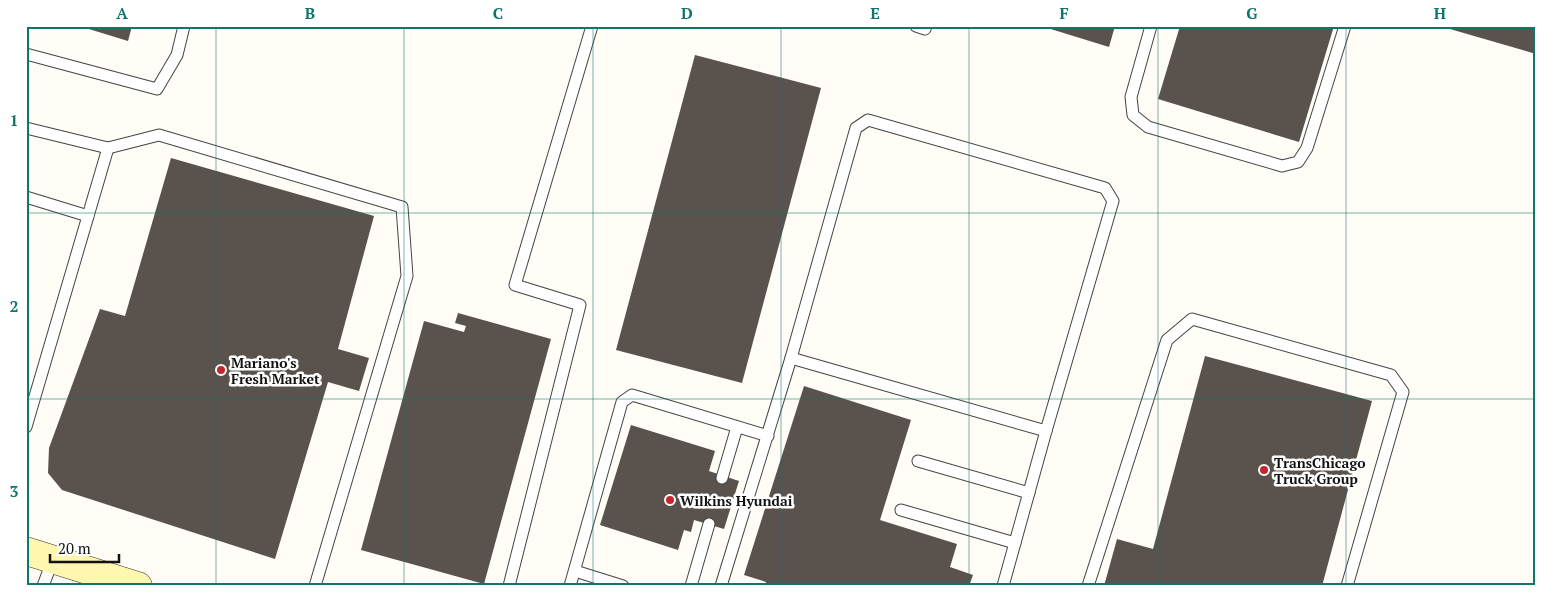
<svg xmlns="http://www.w3.org/2000/svg" width="1562" height="612" font-family="'PT Serif',serif">
<rect width="100%" height="100%" fill="#fffdf5"/>
<g fill="#5a524d">
<path d="M79,26H132L128,41Z"/>
<path d="M1041,26H1115L1109,47Z"/>
<path d="M1180,26H1334L1299,142L1158,99Z"/>
<path d="M1443,26H1536V54L1443,27Z"/>
<path d="M695,55L821,88L742,383L616,350Z"/>
<path d="M171,158L374,216L338,349L369,358L359,391L328,382L275,559L62,490L48,473L49,448L100,309L125,316Z"/>
<path d="M458,313L551,339L484,584L361,550L424,321L464,332L466,326L455,323Z"/>
<path d="M1205,356L1372,401L1322,586H1104L1117,539L1153,549Z"/>
<path d="M804,386L911,420L880,520L957,544L950,567L973,575L969,586H765L766,582L744,575Z"/>
<path d="M631,425L715,451L709,471L739,481L724,529L694,520L691,532L684,530L678,550L600,525Z"/>
</g>
<g fill="none" stroke-linecap="round" stroke-linejoin="round">
<g stroke="#444" stroke-width="13">
<g id="lane">
<path d="M916,26L925,29L926,26"/>
<path d="M1151,26L1131,97L1133,115L1148,127L1282,166L1298,162L1307,148L1345,26"/>
<path d="M26,54L157,89L177,55L184,26"/>
<path d="M26,128L108,148L26,427"/>
<path d="M108,148L159,135L402,207L407,276L315,586"/>
<path d="M26,197L88,216"/>
<path d="M791,358L1046,431"/>
<path d="M918,461L1029,493"/>
<path d="M722,478L737,427"/>
<path d="M901,510L1015,543"/>
<path d="M575,571L623,586"/>
<path d="M43,586L53,559"/>
<path d="M509,586L580,305L515,285L592,26"/>
<path d="M570,586L622,402L632,395L768,436"/>
<path d="M691,586L709,524"/>
<path d="M721,586L791,358L856,128L868,120L1105,188L1113,201L1046,431L1003,586"/>
<path d="M1088,586L1167,340L1192,319L1391,375L1403,392L1347,586"/>
</g>
</g>
<g stroke="#333" stroke-width="29">
<path id="secondary" d="M26,551L138,586"/>
</g>
<use href="#lane" stroke="#fff" stroke-width="11"/>
<use href="#secondary" stroke="#fff6b0" stroke-width="28"/>
</g>
<path fill="none" stroke="#0f766e" stroke-width="1" stroke-opacity="0.55" d="M216,26V586M404,26V586M593,26V586M781,26V586M969,26V586M1158,26V586M1346,26V586M26,213H1536M26,399H1536"/>
<g fill="#c4262e" stroke="#fff" stroke-width="2">
<circle cx="221" cy="370" r="5"/>
<circle cx="1264" cy="470" r="5"/>
<circle cx="670" cy="500" r="5"/>
</g>
<g text-anchor="middle" dominant-baseline="central" stroke-width="5" stroke-linejoin="round" paint-order="stroke">
<g font-size="14" font-weight="bold" fill="#111" stroke="#fff" text-anchor="start">
<text x="231" y="362">Mariano's<tspan x="231" dy="16">Fresh Market</tspan></text>
<text x="1274" y="462">TransChicago<tspan x="1274" dy="16">Truck Group</tspan></text>
<text x="680" y="500">Wilkins Hyundai</text>
</g>
</g>
<rect width="1562" height="612" fill="none" stroke="#ffffff" stroke-width="55"/>
<path d="M50 554v8h69v-8" fill="none" stroke="#111111" stroke-width="2.5"/>
<text x="58" y="554" font-size="15" fill="#111111" stroke="#ffffff" stroke-width="4" paint-order="stroke">20 m</text>
<rect x="28" y="28" width="1506" height="556" fill="none" stroke="#0f766e" stroke-width="2"/>
<g font-size="16" text-anchor="middle" font-weight="bold" fill="#0f766e">
<text x="122" y="19">A</text>
<text x="310" y="19">B</text>
<text x="498" y="19">C</text>
<text x="687" y="19">D</text>
<text x="875" y="19">E</text>
<text x="1064" y="19">F</text>
<text x="1252" y="19">G</text>
<text x="1440" y="19">H</text>
<text x="14" y="126">1</text>
<text x="14" y="312">2</text>
<text x="14" y="497">3</text>
</g>
</svg>
